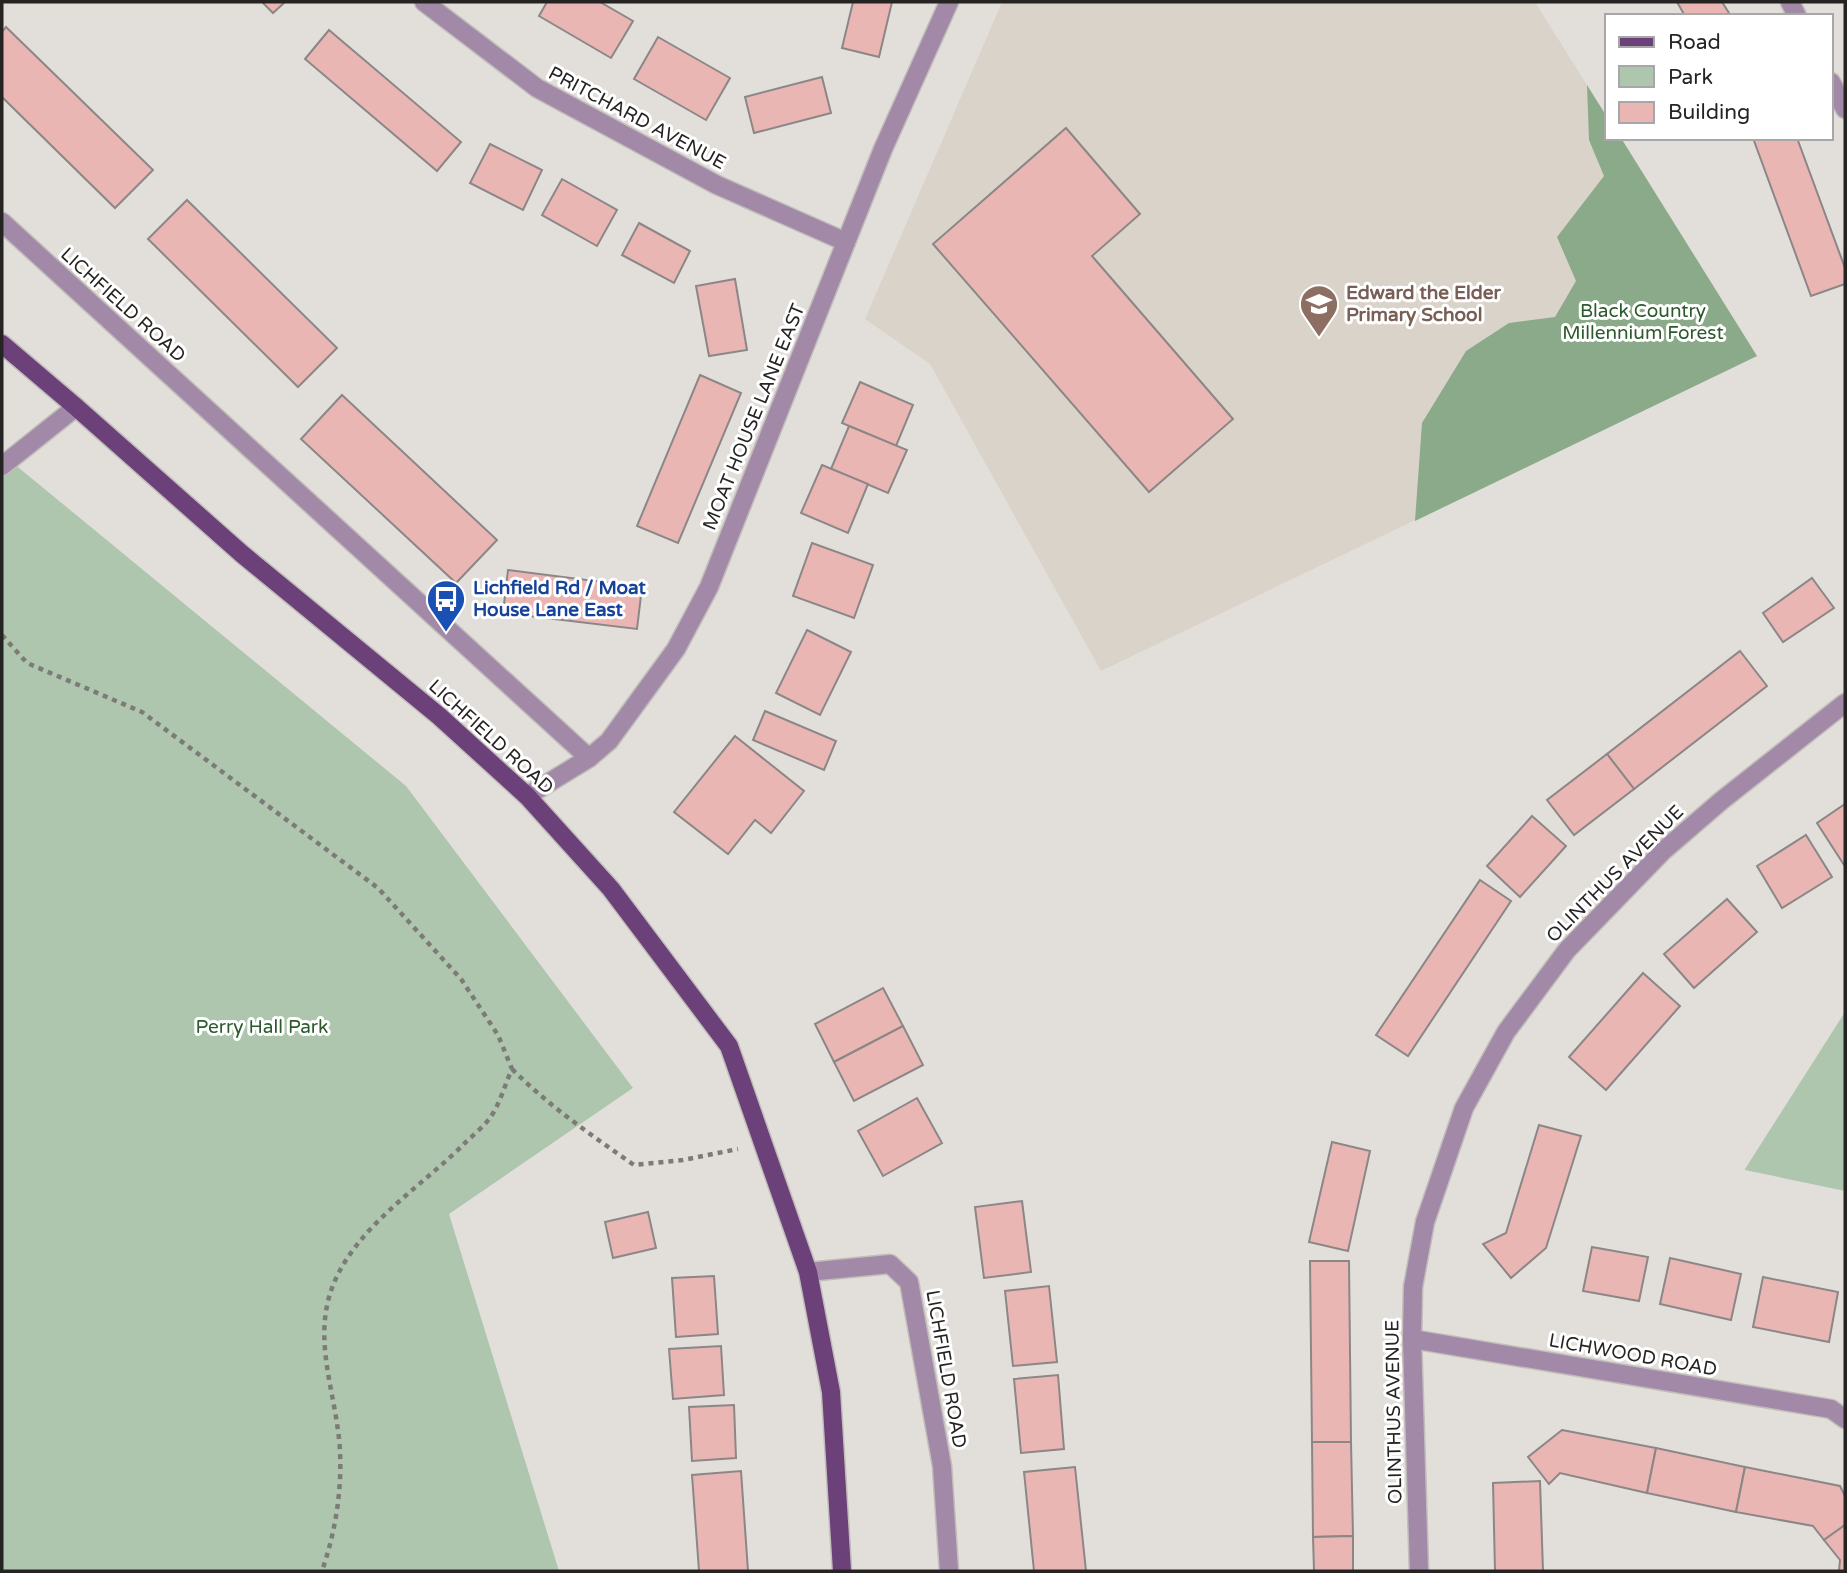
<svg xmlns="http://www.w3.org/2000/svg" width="1847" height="1573" font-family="'Varela Round',sans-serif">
<rect width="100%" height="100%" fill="#e2dfdb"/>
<path fill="#dad3c9" d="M1002,2H1535L1607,117V138H1621L1757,356L1101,671L930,364L865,319Z"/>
<g fill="#aec6ad">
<path d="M2,454L406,786L633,1088L449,1214L559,1571H2Z"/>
<path d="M1845,1012V1191L1745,1170V1169Z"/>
</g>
<path fill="#8aaa89" d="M1587,85L1607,117V138H1621L1757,356L1415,521L1422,423L1466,351L1509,323L1555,317L1576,281L1557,237L1604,176L1589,140Z"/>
<g fill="#e9b6b3" stroke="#8c8787" stroke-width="2">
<path d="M262,2H285L273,13Z"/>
<path d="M547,2H600L633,21L611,58L539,16Z"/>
<path d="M853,2H892L879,57L842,48Z"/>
<path d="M1677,2H1722L1729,13L1725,16H1685Z"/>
<path d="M6,27L153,170L115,208L2,97V32Z"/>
<path d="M329,30L461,142L437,171L305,59Z"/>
<path d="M658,37L730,78L706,120L634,79Z"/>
<path d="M822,77L831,113L754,133L745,97Z"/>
<path d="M1066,128L1140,214L1092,256L1233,419L1149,492L933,244Z"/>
<path d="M1753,138H1797L1845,268V284L1811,296Z"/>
<path d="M490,144L542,170L523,210L470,183Z"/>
<path d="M562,179L617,210L597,246L542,215Z"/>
<path d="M187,200L337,348L298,387L148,239Z"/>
<path d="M639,223L690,251L674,283L622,255Z"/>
<path d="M735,279L747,350L709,356L696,286Z"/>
<path d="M700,375L741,393L678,543L637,526Z"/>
<path d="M860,382L913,405L896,446L842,423Z"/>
<path d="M342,395L497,540L456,583L301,439Z"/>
<path d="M849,426L907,450L888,493L831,469Z"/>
<path d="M822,465L868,484L848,533L801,513Z"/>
<path d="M812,543L873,565L854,618L793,596Z"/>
<path d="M508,570L642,587L637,629L503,613Z"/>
<path d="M1812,578L1834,608L1783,642L1763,613Z"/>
<path d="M807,630L851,652L820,715L776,693Z"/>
<path d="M1740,651L1767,686L1634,789L1607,754Z"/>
<path d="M765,711L836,741L824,770L753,740Z"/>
<path d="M735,736L804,791L771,833L755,820L728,854L674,812Z"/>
<path d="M1607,754L1634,789L1574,835L1547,800Z"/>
<path d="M1845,804V864L1844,865L1817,823Z"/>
<path d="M1532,816L1566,846L1520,897L1487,866Z"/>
<path d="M1806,835L1832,877L1782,908L1757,866Z"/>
<path d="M1480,880L1511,901L1408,1056L1376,1035Z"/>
<path d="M1727,899L1757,932L1694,988L1664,954Z"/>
<path d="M1643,973L1680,1006L1606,1090L1569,1057Z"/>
<path d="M883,988L903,1026L834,1062L815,1024Z"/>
<path d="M903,1026L923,1065L854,1101L834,1062Z"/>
<path d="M917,1098L942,1143L883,1176L858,1131Z"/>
<path d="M1539,1125L1581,1136L1546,1248L1511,1278L1483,1244L1506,1233Z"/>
<path d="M1332,1142L1370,1151L1348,1251L1309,1242Z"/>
<path d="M1022,1201L1031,1272L984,1278L975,1207Z"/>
<path d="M648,1212L656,1248L613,1258L605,1222Z"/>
<path d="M1592,1247L1648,1257L1639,1301L1583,1291Z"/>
<path d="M1670,1258L1741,1274L1731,1320L1660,1304Z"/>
<path d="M1310,1261H1349L1351,1442H1312Z"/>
<path d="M714,1276L718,1334L676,1337L672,1278Z"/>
<path d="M1763,1277L1838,1292L1829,1342L1753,1327Z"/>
<path d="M1049,1286L1057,1362L1013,1366L1005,1291Z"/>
<path d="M721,1346L724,1395L673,1399L669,1349Z"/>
<path d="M1058,1375L1064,1449L1021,1453L1014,1379Z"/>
<path d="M734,1405L736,1458L692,1461L689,1407Z"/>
<path d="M1562,1430L1656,1448L1647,1493L1560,1473L1549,1484L1528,1457Z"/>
<path d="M1312,1442H1351L1353,1536L1313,1537Z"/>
<path d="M1656,1448L1745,1467L1736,1512L1647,1493Z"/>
<path d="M1075,1467L1086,1571H1034L1024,1472Z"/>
<path d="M1745,1467L1840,1486L1845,1496V1525L1824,1540L1813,1526L1736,1512Z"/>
<path d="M741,1471L748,1571H699L692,1475Z"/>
<path d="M1540,1481L1543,1571H1495L1493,1483Z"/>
<path d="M1845,1525V1571H1839L1840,1560L1824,1540Z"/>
<path d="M1353,1536V1571H1314L1313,1537Z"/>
</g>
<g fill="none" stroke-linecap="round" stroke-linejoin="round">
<g stroke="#c0bdba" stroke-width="21">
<g id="minor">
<path d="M424,2L537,88L717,185L846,242"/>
<path d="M1790,2L1797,16"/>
<path d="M1831,82L1845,109"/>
<path d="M2,222L589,758"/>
<path d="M2,466L76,407"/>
<path d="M527,796L589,758L609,741L676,649L709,587L883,149L949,2"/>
<path d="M808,1272L890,1264L909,1282L942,1466L949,1571"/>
<path d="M1412,1339L1831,1409L1845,1419"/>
<path d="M1419,1571L1412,1339L1413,1287L1425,1222L1464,1108L1506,1032L1567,950L1663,851L1721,801L1845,703"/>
</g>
</g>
<g stroke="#c0bdba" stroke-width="21">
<path id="major" d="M2,344L76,407L242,554L439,716L527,796L611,889L729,1046L808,1272L831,1392L842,1571"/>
</g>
<g stroke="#7c7b78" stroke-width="4.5" stroke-dasharray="5 5" stroke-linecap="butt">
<path d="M2,635L27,663L142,712L378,888L461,979L498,1035L512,1069C505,1084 500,1104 490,1118C483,1127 472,1136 464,1144C421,1187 354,1228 332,1288C312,1343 337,1395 340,1451C342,1492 335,1533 322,1571"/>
<path d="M512,1069C549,1106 591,1135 634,1165L683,1160L738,1149"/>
</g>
<use href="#minor" stroke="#a289a8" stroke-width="18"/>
<use href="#major" stroke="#6c4078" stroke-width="18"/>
</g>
<defs>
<g id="school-pin" transform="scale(2.0125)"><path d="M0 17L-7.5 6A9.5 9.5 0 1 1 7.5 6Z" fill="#8d6e63" stroke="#fff"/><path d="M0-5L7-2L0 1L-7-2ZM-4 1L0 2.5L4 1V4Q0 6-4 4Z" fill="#fff"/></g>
<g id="bus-pin" transform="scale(2.0125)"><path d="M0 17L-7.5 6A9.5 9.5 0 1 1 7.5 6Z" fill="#1a4fb4" stroke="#fff"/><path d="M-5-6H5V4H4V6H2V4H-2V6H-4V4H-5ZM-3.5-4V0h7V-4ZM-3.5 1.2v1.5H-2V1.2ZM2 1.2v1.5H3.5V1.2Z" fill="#fff"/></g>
</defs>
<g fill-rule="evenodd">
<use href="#school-pin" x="1319" y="304"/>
<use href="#bus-pin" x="446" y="599"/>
</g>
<g text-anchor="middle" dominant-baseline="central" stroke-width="6" stroke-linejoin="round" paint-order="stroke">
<g font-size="19" fill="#252423" stroke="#fff">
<text transform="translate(637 118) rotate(28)">PRITCHARD AVENUE</text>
<text transform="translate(123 305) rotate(42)">LICHFIELD ROAD</text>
<text transform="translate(754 417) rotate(-68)">MOAT HOUSE LANE EAST</text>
<text transform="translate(491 737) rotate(42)">LICHFIELD ROAD</text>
<text transform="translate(1615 874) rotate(-45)">OLINTHUS AVENUE</text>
<text transform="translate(1633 1355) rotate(10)">LICHWOOD ROAD</text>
<text transform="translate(946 1369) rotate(80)">LICHFIELD ROAD</text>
<text transform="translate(1394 1412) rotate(-91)">OLINTHUS AVENUE</text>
</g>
<g font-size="19" font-weight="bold" fill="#785e54" stroke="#fff" text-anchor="start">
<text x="1346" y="293">Edward the Elder<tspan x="1346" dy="22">Primary School</tspan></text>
</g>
<g font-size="19" fill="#2c5a2c" stroke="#fff">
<text x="1643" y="311">Black Country<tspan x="1643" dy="22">Millennium Forest</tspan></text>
<text x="262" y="1027">Perry Hall Park</text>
</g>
<g font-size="19" font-weight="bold" fill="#164399" stroke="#fff" text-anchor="start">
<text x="473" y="588">Lichfield Rd / Moat<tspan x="473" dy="22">House Lane East</tspan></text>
</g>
</g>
<rect width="1847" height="1573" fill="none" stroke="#252423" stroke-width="7"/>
<rect x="1605" y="14" width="228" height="126" fill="#ffffff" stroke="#a8a7a7" stroke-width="2"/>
<rect x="1619" y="37" width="35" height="10" fill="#6c4078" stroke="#a8a7a7" stroke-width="2"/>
<text x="1668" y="49" font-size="21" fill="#252423">Road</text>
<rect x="1619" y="66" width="35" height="21" fill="#aec6ad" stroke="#a8a7a7" stroke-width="2"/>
<text x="1668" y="84" font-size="21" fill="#252423">Park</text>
<rect x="1619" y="102" width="35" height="21" fill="#e9b6b3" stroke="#a8a7a7" stroke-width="2"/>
<text x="1668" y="119" font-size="21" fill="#252423">Building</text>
</svg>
